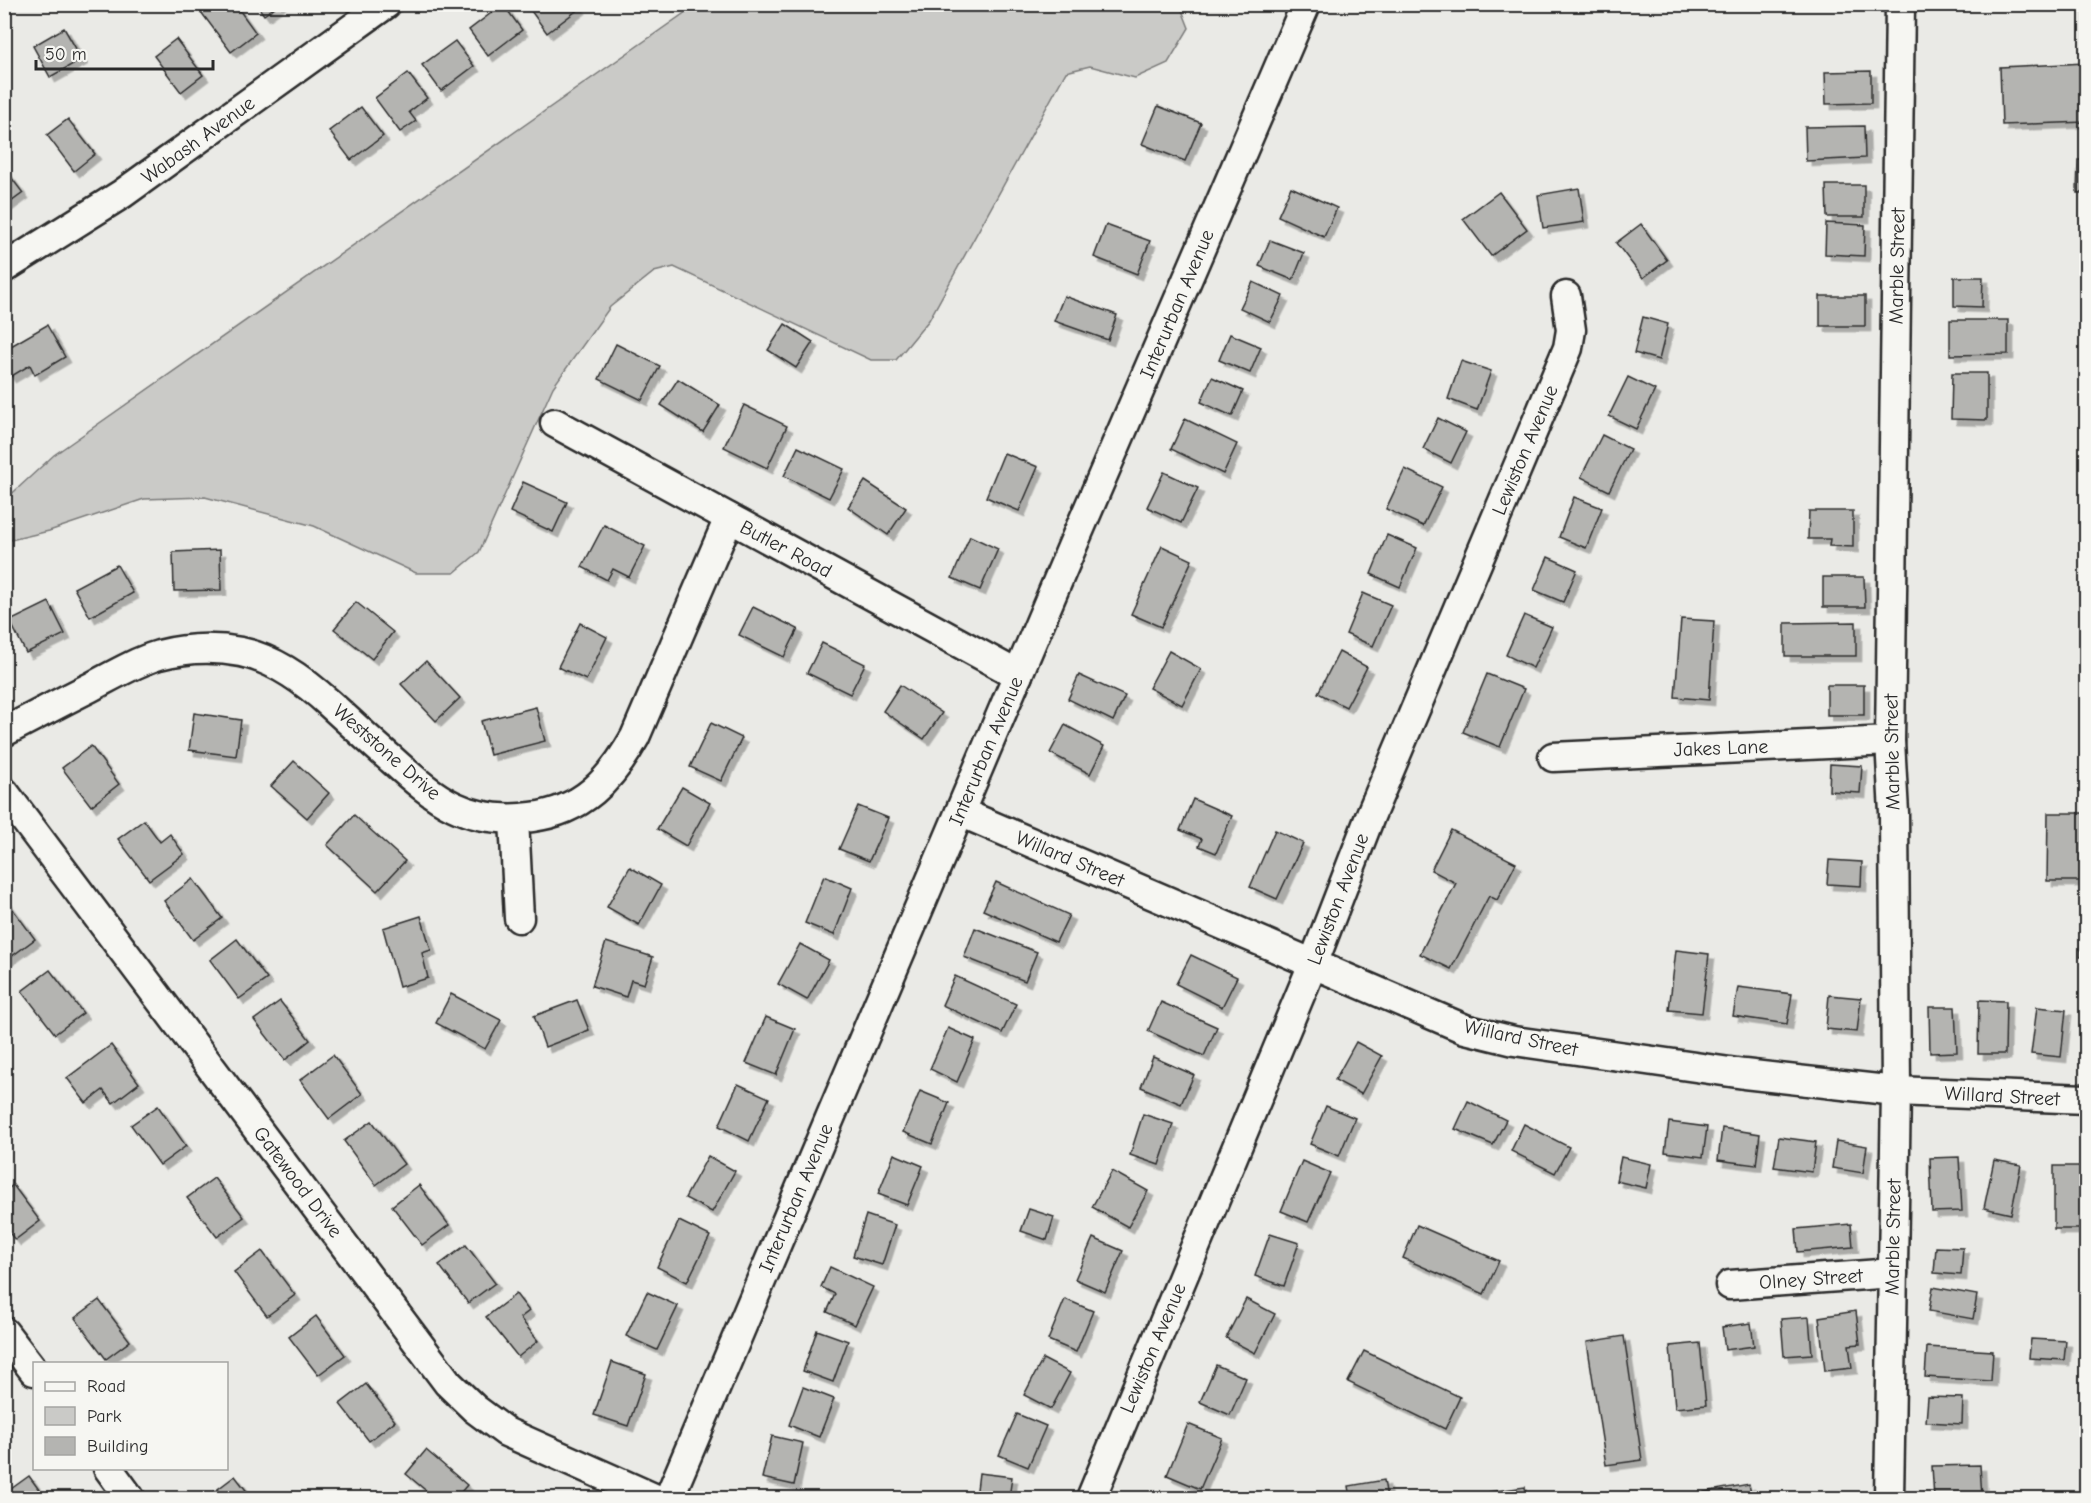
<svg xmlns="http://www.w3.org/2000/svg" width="2091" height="1503" font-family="'Comic Neue',sans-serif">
<defs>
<filter id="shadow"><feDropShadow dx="5.5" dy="5.5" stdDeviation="0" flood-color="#0004"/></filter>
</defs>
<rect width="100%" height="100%" fill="#eaeae6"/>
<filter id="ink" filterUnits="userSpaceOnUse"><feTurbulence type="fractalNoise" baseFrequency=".0167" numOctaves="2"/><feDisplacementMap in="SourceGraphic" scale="12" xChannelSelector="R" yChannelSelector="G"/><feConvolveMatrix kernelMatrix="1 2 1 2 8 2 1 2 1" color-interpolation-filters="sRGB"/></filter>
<g filter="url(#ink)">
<path fill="#cacac7" stroke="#7a7a79" stroke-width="1.5" d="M696,5H1180L1189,28L1168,63L1135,78L1090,66L1066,72L929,320L896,360H871L674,267L654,272L610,307L553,387L479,552L454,573H416L314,526L205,497L144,499L49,531L11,540L5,535V500L54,455Z"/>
<g fill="#b4b4b1" stroke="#2b2b2b" stroke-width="1.5" filter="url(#shadow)">
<path d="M195,4H235L256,33L231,52Z"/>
<path d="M256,4H279L264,15Z"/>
<path d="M503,4L522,30L488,56L469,30Z"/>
<path d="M526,4H577L580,8L547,33Z"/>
<path d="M2084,4H2086V122L2002,125L2000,67L2086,63Z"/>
<path d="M64,28L82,59L50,77L33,46Z"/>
<path d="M176,39L203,75L181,92L154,56Z"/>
<path d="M455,41L474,66L441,91L422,65Z"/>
<path d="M1871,71V103L1826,104L1825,72Z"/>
<path d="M408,73L427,98L409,112L416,121L400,132L375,98Z"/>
<path d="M1158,106L1201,123L1185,161L1142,144Z"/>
<path d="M361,107L383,136L351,160L329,131Z"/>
<path d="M68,119L95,154L74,171L47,135Z"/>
<path d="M1864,126L1865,158L1806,161L1805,127Z"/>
<path d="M2078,160H2086V193H2077Z"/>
<path d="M4,168L23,193L4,207Z"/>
<path d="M1826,185H1864V217H1827Z"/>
<path d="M1291,187L1337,208L1324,237L1278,216Z"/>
<path d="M1579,188L1584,222L1543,228L1538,195Z"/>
<path d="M1499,192L1527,229L1491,256L1463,219Z"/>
<path d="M1826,223L1865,225L1864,256L1825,254Z"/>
<path d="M1641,224L1667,260L1643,278L1616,243Z"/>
<path d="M1106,225L1150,241L1137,274L1094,257Z"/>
<path d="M1270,240L1304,253L1293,280L1259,266Z"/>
<path d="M1954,277H1983L1982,307L1954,306Z"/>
<path d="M1253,282L1283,296L1270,322L1240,308Z"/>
<path d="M1064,296L1117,315L1108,340L1054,321Z"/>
<rect x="1820" y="296" width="45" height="30"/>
<path d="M1643,317L1668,324L1659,360L1634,353Z"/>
<path d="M1950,320H2008V354L1950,355Z"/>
<path d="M785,324L813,342L796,368L768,350Z"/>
<path d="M47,325L65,357L35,375L30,365L10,377L4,368V350Z"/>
<path d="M1230,334L1261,347L1250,373L1219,360Z"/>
<path d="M616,344L660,366L642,400L599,379Z"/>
<path d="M1461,361L1491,371L1477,410L1448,399Z"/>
<path d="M1952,373H1987V420L1951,419Z"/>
<path d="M1212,377L1243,391L1232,416L1201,402Z"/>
<path d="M1628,377L1655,390L1636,429L1609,416Z"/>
<path d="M678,379L720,405L703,432L661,405Z"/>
<path d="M744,405L787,426L767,468L724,447Z"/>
<path d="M1438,418L1466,432L1451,463L1423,449Z"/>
<path d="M1185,419L1237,444L1223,474L1171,449Z"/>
<path d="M1602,435L1630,449L1609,491L1581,477Z"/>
<path d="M798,447L844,469L829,498L784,476Z"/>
<path d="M1004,453L1038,467L1019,511L986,497Z"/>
<path d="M1405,469L1442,487L1423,526L1386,509Z"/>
<path d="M1164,472L1198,488L1181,523L1147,507Z"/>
<path d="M865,481L906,508L888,535L848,507Z"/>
<path d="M523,482L567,502L553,532L510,512Z"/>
<path d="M1574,497L1602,508L1586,548L1559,537Z"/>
<path d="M1809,511H1853V547L1829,546L1830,539H1808Z"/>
<path d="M604,525L645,546L629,577L613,569L607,580L582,567Z"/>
<path d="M1387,535L1417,548L1400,587L1371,574Z"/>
<path d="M970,536L998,549L980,590L952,578Z"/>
<path d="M1162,546L1192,560L1161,627L1131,614Z"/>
<path d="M220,550L221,590L174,591L173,552Z"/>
<path d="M1548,557L1577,570L1563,602L1534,590Z"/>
<path d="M117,565L133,593L90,617L74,588Z"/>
<path d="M1823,577H1864L1865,607H1823Z"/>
<path d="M1363,593L1391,605L1373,646L1346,634Z"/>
<path d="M49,602L65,634L26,653L10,621Z"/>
<path d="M356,602L393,632L372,659L334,629Z"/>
<path d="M753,607L798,629L784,657L739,635Z"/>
<path d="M1524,615L1552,627L1533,668L1506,655Z"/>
<path d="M1681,619L1714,621L1709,700L1675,697Z"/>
<path d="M1856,622V656H1785V623Z"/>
<path d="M580,623L607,637L586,680L558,667Z"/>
<path d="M822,643L865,664L850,694L807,673Z"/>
<path d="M1169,651L1201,669L1182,705L1149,688Z"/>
<path d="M1339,652L1367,667L1346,707L1318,693Z"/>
<path d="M426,661L460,698L436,721L401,684Z"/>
<path d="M1487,674L1524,689L1500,747L1463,732Z"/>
<path d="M1079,675L1125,696L1113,721L1068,699Z"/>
<path d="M900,685L942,713L924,739L883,711Z"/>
<rect x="1827" y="685" width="37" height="30"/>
<path d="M536,707L545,741L490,755L481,721Z"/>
<path d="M194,713L241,720L236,756L189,750Z"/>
<path d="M711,723L742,738L721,781L690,767Z"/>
<path d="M1065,725L1104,746L1090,774L1050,753Z"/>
<path d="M91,746L119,784L91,806L62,768Z"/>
<path d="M294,761L329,793L307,818L271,786Z"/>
<path d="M1830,764L1862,766L1860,793L1829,791Z"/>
<path d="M682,787L710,803L686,846L657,829Z"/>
<path d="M1193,799L1232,816L1216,853L1199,846L1202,839L1180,830Z"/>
<path d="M858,806L888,818L869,861L839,849Z"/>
<path d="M2048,813H2086V881H2047Z"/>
<path d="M354,815L405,861L377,891L327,845Z"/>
<path d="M144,820L160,842L170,834L184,854L149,880L118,839Z"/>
<path d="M1275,830L1303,843L1277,899L1250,887Z"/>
<path d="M1451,830L1516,863L1497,900L1489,896L1451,969L1420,954L1456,883L1431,870Z"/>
<path d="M1829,860L1862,862L1861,886L1827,884Z"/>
<path d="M630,867L661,885L639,925L607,907Z"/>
<path d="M824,876L852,888L834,935L805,923Z"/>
<path d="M193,879L222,918L193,940L164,901Z"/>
<path d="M996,882L1069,915L1056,942L983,910Z"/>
<path d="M2082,899H2086V957H2080Z"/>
<path d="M6,900L35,939L4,962V901Z"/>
<path d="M421,916L431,950L422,953L428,978L399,987L383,928Z"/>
<path d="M975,928L1037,952L1025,981L964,957Z"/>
<path d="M237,939L267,979L239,999L210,960Z"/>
<path d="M606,942L653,957L644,984L631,980L626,997L592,986Z"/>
<path d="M800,944L829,960L807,1000L778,984Z"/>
<path d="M1676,950L1709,954L1702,1013L1669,1010Z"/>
<path d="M1191,955L1237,977L1222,1007L1176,984Z"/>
<path d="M50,970L83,1013L55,1034L22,991Z"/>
<path d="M955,976L1016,1004L1002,1033L942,1005Z"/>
<path d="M1738,987L1792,994L1787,1024L1733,1016Z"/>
<path d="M451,994L501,1020L485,1049L436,1023Z"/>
<path d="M1829,995L1861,998L1857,1032L1826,1029Z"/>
<path d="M577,1000L589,1030L545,1047L534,1016Z"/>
<path d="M1979,1000L2006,1001L2005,1054H1978Z"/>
<path d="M280,1001L310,1040L285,1060L254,1020Z"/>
<path d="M1161,1002L1217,1027L1204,1056L1148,1031Z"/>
<path d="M1929,1007H1955L1957,1052L1930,1053Z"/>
<path d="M2037,1007L2066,1010L2061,1057L2031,1054Z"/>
<path d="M766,1017L795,1029L776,1075L746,1063Z"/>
<path d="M948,1028L975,1040L957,1082L930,1069Z"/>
<path d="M1356,1042L1382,1056L1361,1094L1335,1080Z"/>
<path d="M111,1045L139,1083L113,1103L103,1090L86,1103L67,1078Z"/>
<path d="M333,1055L362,1094L329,1119L300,1080Z"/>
<path d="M1153,1057L1194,1075L1181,1104L1141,1087Z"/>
<path d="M738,1084L769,1098L749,1141L719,1126Z"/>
<path d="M920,1091L949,1103L932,1144L903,1132Z"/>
<path d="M1468,1101L1506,1120L1493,1145L1455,1129Z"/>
<path d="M158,1106L186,1146L160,1165L131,1125Z"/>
<path d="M1326,1106L1355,1118L1339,1156L1310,1144Z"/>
<path d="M1143,1114L1173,1124L1159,1165L1130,1155Z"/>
<path d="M372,1121L404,1164L376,1185L344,1141Z"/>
<path d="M1669,1122L1707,1127L1703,1157L1665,1152Z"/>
<path d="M1524,1124L1569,1147L1555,1173L1511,1151Z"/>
<path d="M1722,1128L1760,1134L1756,1165L1718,1160Z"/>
<path d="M1779,1137L1816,1142L1812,1172L1774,1167Z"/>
<path d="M1836,1141L1867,1146L1863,1173L1832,1168Z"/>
<path d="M894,1154L923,1166L907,1205L878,1194Z"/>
<path d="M708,1156L735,1171L712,1212L685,1198Z"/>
<path d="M1621,1157L1651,1164L1646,1188L1616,1181Z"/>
<path d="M1959,1157L1962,1211L1932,1212L1930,1158Z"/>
<path d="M1994,1160L2021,1165L2011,1214L1984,1208Z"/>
<path d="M1302,1161L1330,1173L1308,1222L1281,1211Z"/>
<path d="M2054,1166H2083L2082,1229H2054Z"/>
<path d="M1112,1171L1148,1191L1128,1227L1092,1207Z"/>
<path d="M214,1178L244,1217L217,1237L187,1198Z"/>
<path d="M13,1185L40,1221L15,1240L4,1226V1192Z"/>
<path d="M419,1185L449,1225L422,1245L392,1206Z"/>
<path d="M1029,1209L1054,1217L1047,1240L1021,1231Z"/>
<path d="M866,1215L895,1225L882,1265L853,1256Z"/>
<path d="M679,1221L710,1236L687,1282L657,1267Z"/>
<path d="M1851,1224L1853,1247L1798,1252L1796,1229Z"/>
<path d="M1417,1225L1499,1261L1484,1294L1403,1258Z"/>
<path d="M1270,1234L1299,1243L1284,1286L1255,1276Z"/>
<path d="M1093,1238L1123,1251L1105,1292L1075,1279Z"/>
<path d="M466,1245L495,1283L468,1303L439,1265Z"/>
<path d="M1936,1247L1963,1248L1961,1275L1934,1273Z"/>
<path d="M262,1251L295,1295L267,1316L234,1272Z"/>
<path d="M830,1267L873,1287L855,1325L827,1312L835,1294L821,1287Z"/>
<path d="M1933,1287L1977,1295L1973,1319L1929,1311Z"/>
<path d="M647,1292L678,1306L657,1350L626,1336Z"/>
<path d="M516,1294L529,1311L520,1318L538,1341L518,1357L486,1317Z"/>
<path d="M1065,1299L1093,1311L1076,1352L1048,1340Z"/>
<path d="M1246,1299L1275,1314L1255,1353L1226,1338Z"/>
<path d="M99,1300L130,1341L106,1359L75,1318Z"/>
<path d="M1856,1311L1860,1344L1849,1345L1852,1368L1825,1371L1819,1317Z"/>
<path d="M316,1316L345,1355L318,1375L289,1337Z"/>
<path d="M1809,1317L1812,1354L1784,1356L1781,1319Z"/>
<path d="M1751,1323L1754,1346L1725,1350L1722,1327Z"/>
<path d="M817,1330L848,1341L833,1382L803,1371Z"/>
<path d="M1624,1336L1642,1460L1606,1465L1587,1342Z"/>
<path d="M2031,1339L2066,1341L2064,1360L2029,1358Z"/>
<path d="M1700,1343L1706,1405L1675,1408L1670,1346Z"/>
<path d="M1927,1347L1993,1351L1991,1381L1925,1377Z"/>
<path d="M1364,1351L1460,1397L1445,1429L1348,1382Z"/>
<path d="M1043,1359L1070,1373L1051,1409L1024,1395Z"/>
<path d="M612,1362L646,1374L628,1426L594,1415Z"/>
<path d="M1216,1365L1246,1378L1230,1415L1200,1402Z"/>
<path d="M366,1384L395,1421L369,1441L340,1404Z"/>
<path d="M803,1387L834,1399L819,1437L789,1425Z"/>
<path d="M1928,1397L1963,1398L1962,1424L1926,1422Z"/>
<path d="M1017,1414L1046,1426L1028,1467L999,1455Z"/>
<path d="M1188,1424L1222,1438L1200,1489L1167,1475Z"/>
<path d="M772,1436L803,1443L794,1485L762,1478Z"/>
<path d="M426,1450L467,1485L456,1498H435L406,1474Z"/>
<path d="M1980,1465L1982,1498H1934L1932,1466Z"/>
<path d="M979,1473L1012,1477L1009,1498H976Z"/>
<path d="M29,1476L45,1498H5L4,1494Z"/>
<path d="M235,1476L252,1498H212L210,1495Z"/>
<path d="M1384,1480L1387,1498H1351L1349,1486Z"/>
<path d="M1749,1484L1752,1498H1705L1704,1492Z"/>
<path d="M1525,1487L1527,1498H1490L1489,1492Z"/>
</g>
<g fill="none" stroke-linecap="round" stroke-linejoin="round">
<g stroke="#2b2b2b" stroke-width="33">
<g id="minor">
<path d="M4,268L122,194L386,4"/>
<path d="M555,423L1018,675"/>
<path d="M4,732C33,717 61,702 89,688C112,676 135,662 159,655C186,648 214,647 241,652C275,659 305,681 330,704C350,722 370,741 391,759C436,800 467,825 532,817C582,811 611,780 635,737L729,518"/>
<path d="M1553,757L1890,741"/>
<path d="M4,792L448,1383L475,1409L506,1432L654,1498"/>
<path d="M960,812L1465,1029L1514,1041L1744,1074L1896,1091L2086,1099"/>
<path d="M514,819L519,918"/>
<path d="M1730,1285L1893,1273"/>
<path d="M4,1332L34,1371"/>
<path d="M108,1468L130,1498"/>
<path d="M669,1498L1075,540L1306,4"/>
<path d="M1091,1498L1313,964L1371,814L1568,348L1571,330L1566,296"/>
<path d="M1889,1498L1896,1091L1894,813L1890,741L1900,4"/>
</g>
</g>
<use href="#minor" stroke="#f6f6f2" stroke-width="28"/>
</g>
</g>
<g text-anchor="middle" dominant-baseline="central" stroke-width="5" stroke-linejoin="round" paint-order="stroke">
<g font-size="20" fill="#2b2b2b" stroke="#f6f6f2">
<text transform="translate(198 140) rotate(-36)">Wabash Avenue</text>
<text transform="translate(1897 266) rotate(-89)">Marble Street</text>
<text transform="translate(1177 304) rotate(-67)">Interurban Avenue</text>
<text transform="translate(1525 450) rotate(-67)">Lewiston Avenue</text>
<text transform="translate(786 549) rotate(28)">Butler Road</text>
<text transform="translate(1721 748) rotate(-2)">Jakes Lane</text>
<text transform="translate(986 751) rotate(-67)">Interurban Avenue</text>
<text transform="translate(387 752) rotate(41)">Weststone Drive</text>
<text transform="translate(1892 752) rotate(-91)">Marble Street</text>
<text transform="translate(1070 859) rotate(23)">Willard Street</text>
<text transform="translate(1338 899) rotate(-69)">Lewiston Avenue</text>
<text transform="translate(1521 1038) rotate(12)">Willard Street</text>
<text transform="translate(2002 1096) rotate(3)">Willard Street</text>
<text transform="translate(298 1182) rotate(53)">Gatewood Drive</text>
<text transform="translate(796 1198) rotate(-67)">Interurban Avenue</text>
<text transform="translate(1893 1237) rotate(-89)">Marble Street</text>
<text transform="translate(1811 1279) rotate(-4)">Olney Street</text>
<text transform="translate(1153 1348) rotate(-67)">Lewiston Avenue</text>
</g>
</g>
<rect width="2091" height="1503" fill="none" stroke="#f6f6f2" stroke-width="24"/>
<rect x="12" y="12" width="2067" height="1479" fill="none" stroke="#2b2b2b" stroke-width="2" filter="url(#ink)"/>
<rect x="33" y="1362" width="195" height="108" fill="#f6f6f2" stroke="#a5a5a2" stroke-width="1.5"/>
<rect x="45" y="1382" width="30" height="9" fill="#f6f6f2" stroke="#a5a5a2" stroke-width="1.5"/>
<text x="87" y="1392" font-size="18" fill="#2b2b2b">Road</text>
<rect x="45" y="1407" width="30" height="18" fill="#cacac7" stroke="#a5a5a2" stroke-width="1.5"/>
<text x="87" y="1422" font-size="18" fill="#2b2b2b">Park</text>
<rect x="45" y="1437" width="30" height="18" fill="#b4b4b1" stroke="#a5a5a2" stroke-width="1.5"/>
<text x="87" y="1452" font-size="18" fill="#2b2b2b">Building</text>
<path d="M36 60v9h177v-9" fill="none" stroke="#2b2b2b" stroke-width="3"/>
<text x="45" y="60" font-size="18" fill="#2b2b2b" stroke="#f6f6f2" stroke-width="4.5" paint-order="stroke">50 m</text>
</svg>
